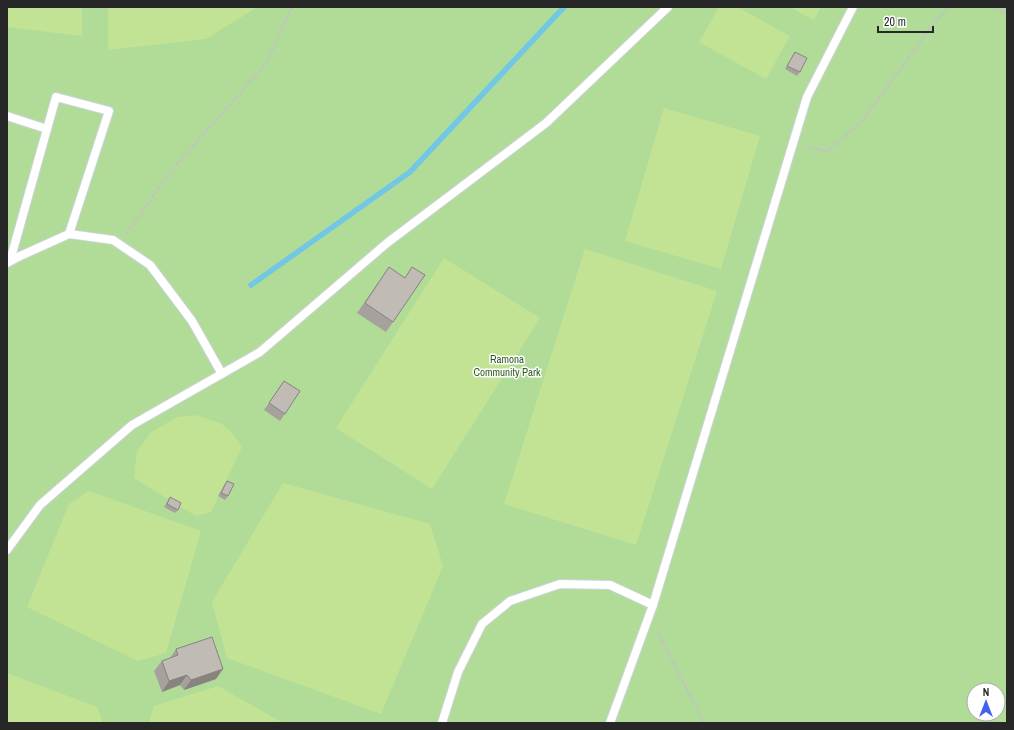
<svg xmlns="http://www.w3.org/2000/svg" width="1014" height="730" font-family="'Archivo Narrow',sans-serif">
<rect width="100%" height="100%" fill="#e8e1d9"/>
<path fill="#b0dc98" fill-rule="evenodd" d="M7,7H1007V723H7ZM974,690H998V714H974Z"/>
<g fill="#c3e394">
<path d="M7,7H82V36L7,27Z"/>
<path d="M108,7H257L206,39L108,50Z"/>
<path d="M719,7H737L790,36L766,79L699,42Z"/>
<path d="M790,7H821L814,20Z"/>
<path d="M664,108L760,136L721,269L625,241Z"/>
<path d="M585,249L717,291L636,545L504,504Z"/>
<path d="M444,258L540,318L432,489L336,428Z"/>
<path d="M196,415L222,424L233,434L242,447L211,512L196,516L134,478L137,452L150,433L177,417Z"/>
<path d="M283,483L430,524L443,566L381,714L227,658L212,602Z"/>
<path d="M89,491L201,531L166,653L138,661L27,607L69,504Z"/>
<path d="M7,673L97,707L103,723H7Z"/>
<path d="M218,686L283,723H149L154,706Z"/>
</g>
<g fill="none" stroke-linecap="round" stroke-linejoin="round">
<path stroke="#72c8e4" stroke-width="5.5" d="M251,285L410,172L564,7"/>
<g stroke="#ced2df" stroke-width="10">
<g id="service">
<path d="M7,116L47,129"/>
<path d="M69,234L113,240L150,265L192,321L222,374"/>
<path d="M7,263L18,257L69,234L109,111L56,97L10,261"/>
<path d="M7,550L40,505L132,425L260,352L387,243L546,123L668,7"/>
<path d="M442,723L458,672L482,624L510,601L560,584L610,585L653,605"/>
<path d="M610,723L653,605L807,97L853,7"/>
</g>
</g>
<g stroke="#c3c3c3" stroke-width="2.5" stroke-dasharray="3 2" stroke-linecap="butt">
<path d="M991,7L1007,13"/>
<path d="M806,146L827,151L860,123L935,22L949,7"/>
<path d="M126,234L175,166L266,64L289,12L293,7"/>
<path d="M657,631L704,723"/>
</g>
<use href="#service" stroke="#fff" stroke-width="8"/>
</g>
<g fill="#a6a19d">
<path d="M795,52L800,72L797,76L785,69Z"/>
<path d="M389,267L405,278L412,267L425,275L386,332L357,313Z"/>
<path d="M284,381L300,391L280,421L264,410Z"/>
<path d="M227,481L228,496L225,500L218,496Z"/>
<path d="M170,497L178,510L175,513L164,507Z"/>
<path d="M176,649L216,679L184,690L180,685L162,692L154,671L162,661L170,658Z"/>
</g>
<g fill="#87837f">
<path d="M223,669L216,679L184,690L191,680Z"/>
<path d="M187,675L180,685L162,692L169,681Z"/>
</g>
<g fill="#c1bbb6" stroke="#87837f">
<path d="M795,52L807,58L800,72L787,66Z"/>
<path d="M389,267L405,278L412,267L425,275L393,322L365,303Z"/>
<path d="M284,381L300,391L285,414L269,403Z"/>
<path d="M227,481L234,484L228,496L221,493Z"/>
<path d="M170,497L181,503L178,510L167,504Z"/>
<path d="M212,637L223,669L191,680L187,675L169,681L162,661L178,655L176,649Z"/>
</g>
<g text-anchor="middle" dominant-baseline="central" stroke-width="3" stroke-linejoin="round" paint-order="stroke">
<g font-size="11" fill="#2c5c1e" stroke="#fff">
<text x="507" y="359">Ramona<tspan x="507" dy="13">Community Park</tspan></text>
</g>
</g>
<rect width="1014" height="730" fill="none" stroke="#272727" stroke-width="16"/>
<g transform="translate(986 702)"><circle r="19" fill="#ffffff" stroke="#a9a9a9"/>
<path d="M0-3L7 15L0 10L-7 15Z" fill="#4264ec"/>
<text y="-6" font-size="11" font-weight="bold" text-anchor="middle" fill="#272727">N</text>
</g>
<path d="M878 26v6h55v-6" fill="none" stroke="#272727" stroke-width="2"/>
<text x="884" y="26" font-size="12" fill="#272727" stroke="#ffffff" stroke-width="3" paint-order="stroke">20 m</text>
</svg>
